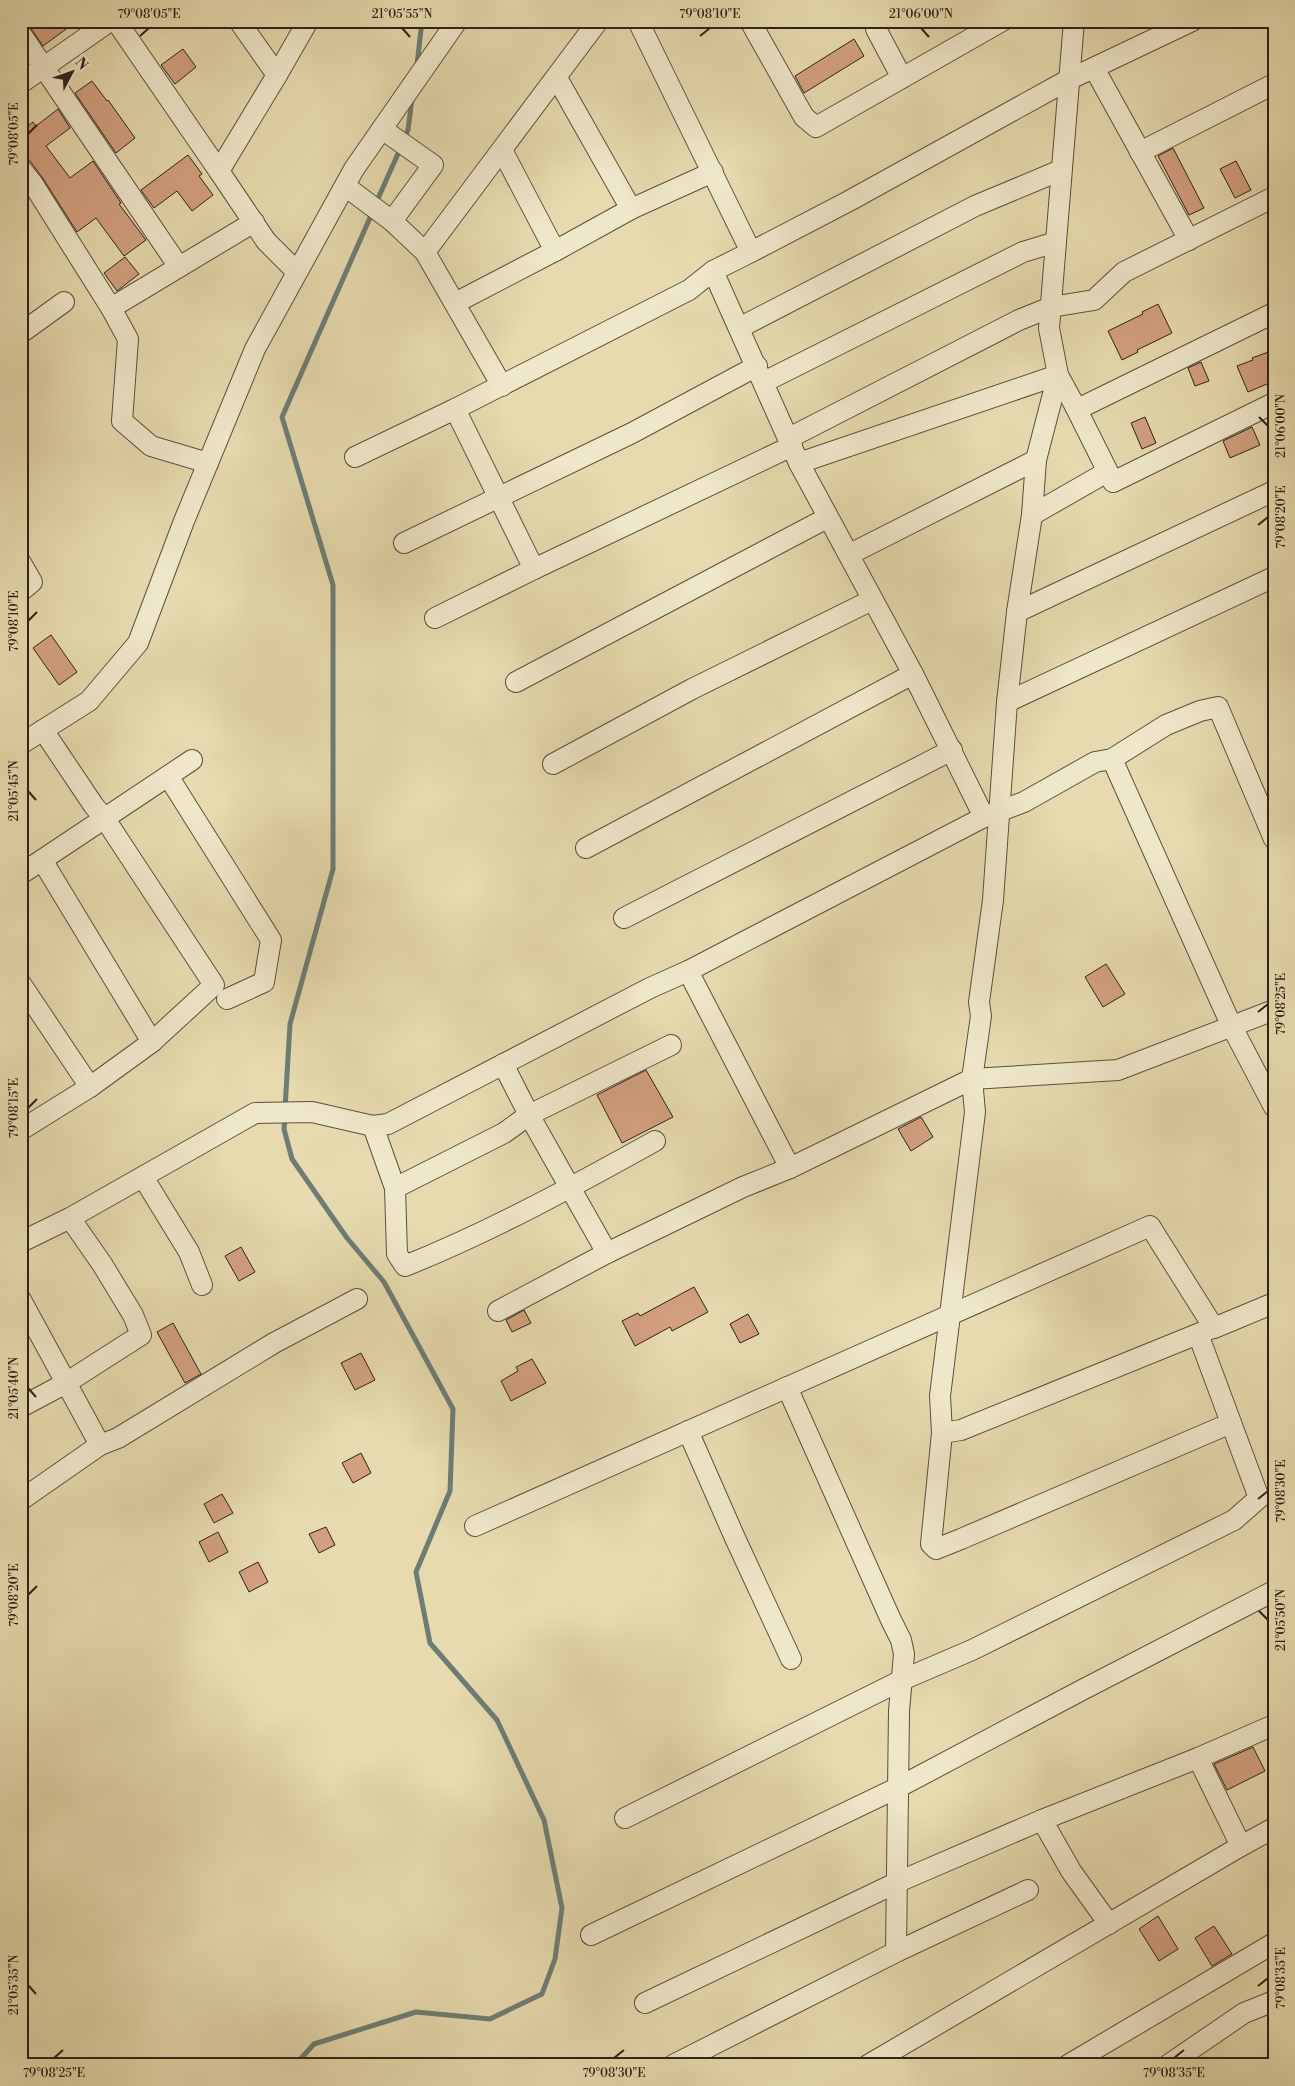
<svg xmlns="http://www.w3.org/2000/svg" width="1295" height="2086" font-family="'Libre Bodoni',serif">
<rect width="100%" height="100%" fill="#e6daae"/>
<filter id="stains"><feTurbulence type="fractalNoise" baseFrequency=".004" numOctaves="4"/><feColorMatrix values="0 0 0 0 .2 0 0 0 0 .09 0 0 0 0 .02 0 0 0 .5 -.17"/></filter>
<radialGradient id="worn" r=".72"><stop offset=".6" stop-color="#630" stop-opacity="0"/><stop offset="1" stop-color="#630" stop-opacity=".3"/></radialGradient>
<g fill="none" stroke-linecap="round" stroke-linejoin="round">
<g stroke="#6d7d75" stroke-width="5">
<path d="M417,65L422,21"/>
<path d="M404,139L408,130L412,99"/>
<path d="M376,203L401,147"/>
<path d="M285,1109L290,1024L333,869V585L282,417L373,211"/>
<path d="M285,1118L284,1129L292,1159L347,1238L384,1282L453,1409L450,1491L416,1572L430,1643L497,1720L544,1820L562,1908L555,1959L542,1994L490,2019L416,2012L314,2044L295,2065"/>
</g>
</g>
<g fill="#d2a07f" stroke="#2e211c">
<path d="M21,21H77L43,46L30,27Z"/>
<path d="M854,39L864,56L804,93L795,76Z"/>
<path d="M183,49L196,67L175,84L161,65Z"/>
<path d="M92,81L107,101L108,100L135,138L116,153L75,93Z"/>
<path d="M58,109L70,128L46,146L70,178L93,161L121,203L119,204L146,240L124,256L96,218L77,232L42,177L30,161L21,157V131L33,122L36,126Z"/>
<path d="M1173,148L1204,208L1189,215L1158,156Z"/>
<path d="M188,155L202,174L199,176L213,195L192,211L177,191L154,208L141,190Z"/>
<path d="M1236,161L1251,190L1235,198L1220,169Z"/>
<path d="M125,257L139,274L117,291L104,273Z"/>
<path d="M1158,304L1172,333L1137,350L1138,352L1122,360L1108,331L1143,314L1142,312Z"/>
<path d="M1274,350V381L1248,392L1237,366L1253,360L1252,358Z"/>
<path d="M1201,362L1209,381L1195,386L1188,368Z"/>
<path d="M1145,417L1156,443L1142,449L1131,423Z"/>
<path d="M1252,427L1260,445L1230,458L1223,441Z"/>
<path d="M51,635L77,672L59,685L33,648Z"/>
<path d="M1106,964L1125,994L1103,1007L1085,977Z"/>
<path d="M646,1070L673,1117L622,1143L597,1095Z"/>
<path d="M921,1117L933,1137L911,1151L898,1129Z"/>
<path d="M241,1247L255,1272L239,1281L225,1256Z"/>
<path d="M694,1287L708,1312L672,1331L670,1327L635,1346L622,1321L638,1313L640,1316Z"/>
<path d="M524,1310L531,1323L512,1332L506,1320Z"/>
<path d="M748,1314L759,1334L740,1343L730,1324Z"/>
<path d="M173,1323L201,1374L185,1383L157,1332Z"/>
<path d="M361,1353L375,1380L355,1390L341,1363Z"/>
<path d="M532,1359L546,1383L511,1401L501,1381L518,1371L516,1367Z"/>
<path d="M361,1453L371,1473L353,1483L342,1463Z"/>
<path d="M222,1494L233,1513L214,1523L204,1504Z"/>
<path d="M326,1527L335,1545L319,1553L309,1534Z"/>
<path d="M218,1532L228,1552L209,1562L199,1542Z"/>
<path d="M258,1562L268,1582L249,1592L239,1572Z"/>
<path d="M1253,1747L1265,1771L1227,1790L1214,1764Z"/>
<path d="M1158,1916L1178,1949L1159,1961L1139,1929Z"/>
<path d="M1214,1926L1232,1954L1212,1966L1195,1938Z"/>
</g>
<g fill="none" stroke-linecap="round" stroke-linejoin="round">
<g stroke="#5c4f40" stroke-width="22">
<g id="street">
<path d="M116,21L219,171"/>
<path d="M239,21L277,75L219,171L266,241L297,272"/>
<path d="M638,21L751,252L713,271L799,463L913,674L984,817"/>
<path d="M750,21L804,117L816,127L1002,21"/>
<path d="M1074,21L1049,328L1058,375L1075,406H1084L1274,313"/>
<path d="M876,29L902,78"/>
<path d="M21,34L179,267"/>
<path d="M1094,68L1189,240"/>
<path d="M277,75L308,21"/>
<path d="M21,83L110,21"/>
<path d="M382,129L433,165L392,221L425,252L502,386"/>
<path d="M502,150L555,251L631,209L557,78"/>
<path d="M1140,152L1274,84"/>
<path d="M21,169L33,184L111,308L254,222"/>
<path d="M345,186L392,221"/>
<path d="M631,209L713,172"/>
<path d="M425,252L598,21"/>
<path d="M751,252L849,201L1068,80L1192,21"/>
<path d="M455,303L555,251"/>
<path d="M111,308L128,339L122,421L151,446L208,463"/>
<path d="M739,328L975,206L1061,170"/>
<path d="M21,333L64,302"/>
<path d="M764,382L1023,252L1056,242"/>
<path d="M1075,406L1113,482L1274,403"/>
<path d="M789,438L1019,320L1051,307L1094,300L1124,272L1274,197"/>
<path d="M355,457L455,409L689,290L713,271"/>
<path d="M799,463L1058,375L1036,460L1032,515L1017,612L1007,702L993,900L979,1002L981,1016L972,1079L975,1112L940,1396L942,1433L931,1544L936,1549L961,1539L1231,1423"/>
<path d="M1032,515L1107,472"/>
<path d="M404,543L632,433L757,366"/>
<path d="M850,554L1036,460"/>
<path d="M21,563L32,582L21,591"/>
<path d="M534,569L792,446"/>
<path d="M1017,612L1274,491"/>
<path d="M435,618L534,569L455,409"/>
<path d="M516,682L827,518"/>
<path d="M1007,702L1274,577"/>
<path d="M21,744L89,701L138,643L184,521L255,349L354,169L457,21"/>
<path d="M1112,759L1232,1027L1274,1107"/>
<path d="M553,764L692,689L872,600"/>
<path d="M168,776L271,940L264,982L227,999"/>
<path d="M586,848L913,674"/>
<path d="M42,860L152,1042"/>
<path d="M21,874L192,760"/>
<path d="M624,918L952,750"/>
<path d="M688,971L790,1168"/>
<path d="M21,984L90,1087"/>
<path d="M373,1126L395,1188L397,1254L405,1266C492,1231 574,1186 655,1141"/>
<path d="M21,1130L90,1087L152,1042L214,985L105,819L94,806L43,730"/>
<path d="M143,1177L189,1252L202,1285"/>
<path d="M395,1188L504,1133L529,1115L503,1064"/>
<path d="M21,1242L70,1218L255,1113L312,1112L373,1126L388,1124L650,988L688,971L984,817L1024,802L1095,762L1112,759L1166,725L1200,711L1218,707L1274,839"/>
<path d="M607,1253L529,1115L671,1045"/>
<path d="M21,1300L100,1445"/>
<path d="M498,1311L607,1253L743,1187L790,1168L972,1079L1118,1070L1274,1010"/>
<path d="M787,1387L891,1620L901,1640L904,1654L899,1711L896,1952"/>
<path d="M21,1407L66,1383L141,1335L133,1315L102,1264L70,1218"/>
<path d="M688,1431L735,1538L791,1659"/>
<path d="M942,1433L961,1430L1210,1329"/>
<path d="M21,1500L100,1445L118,1438L274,1343L357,1299"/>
<path d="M475,1526L1150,1226L1214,1328L1274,1303"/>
<path d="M625,1818L902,1680L972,1650L1234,1520L1259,1498L1198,1334"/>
<path d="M1042,1820L1071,1871L1109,1924"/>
<path d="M1241,1846L1274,1828"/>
<path d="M591,1935L899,1787L1082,1690L1274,1591"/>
<path d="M645,2003L898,1882L1042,1820L1198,1758L1274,1725"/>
<path d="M673,2065L896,1952L1028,1890"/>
<path d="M868,2065L1241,1846L1198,1758"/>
<path d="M1068,2065L1274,1943"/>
<path d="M1168,2065L1244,2013L1274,2001"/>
</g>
</g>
<use href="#street" stroke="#efe7ca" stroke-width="20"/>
</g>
<path fill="none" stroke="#2e211c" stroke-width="2" d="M402,28L410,37M921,28L929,37M140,36L149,28M700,36L710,28M28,134L37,125M1259,417L1268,426M1258,525L1268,517M28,621L37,612M28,791L36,800M1258,1012L1268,1004M28,1108L37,1099M28,1388L36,1397M1258,1499L1268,1491M28,1595L37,1586M1259,1611L1268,1620M28,1985L36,1994M1258,1986L1268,1978M54,2058L63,2050M614,2058L624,2050M1174,2058L1184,2050"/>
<rect width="1295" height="2086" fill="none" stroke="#e6daae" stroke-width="55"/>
<g transform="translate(72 72) rotate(49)" stroke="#efe7ca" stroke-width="4" paint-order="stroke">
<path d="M0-4L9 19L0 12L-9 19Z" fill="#2e211c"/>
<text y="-8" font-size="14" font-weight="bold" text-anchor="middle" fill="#2e211c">N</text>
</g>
<rect x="28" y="28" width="1240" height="2030" fill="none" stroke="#2e211c" stroke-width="2"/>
<g font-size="12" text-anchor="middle" fill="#2e211c">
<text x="149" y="18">79°08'05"E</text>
<text x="402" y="18">21°05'55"N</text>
<text x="710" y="18">79°08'10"E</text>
<text x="921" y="18">21°06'00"N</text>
<text transform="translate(14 134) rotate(-90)" y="4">79°08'05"E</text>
<text transform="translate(1281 426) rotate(-90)" y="4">21°06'00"N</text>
<text transform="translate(1281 517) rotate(-90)" y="4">79°08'20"E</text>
<text transform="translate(14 621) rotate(-90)" y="4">79°08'10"E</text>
<text transform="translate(14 791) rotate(-90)" y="4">21°05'45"N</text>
<text transform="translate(1281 1004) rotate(-90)" y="4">79°08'25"E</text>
<text transform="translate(14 1108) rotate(-90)" y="4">79°08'15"E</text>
<text transform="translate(14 1388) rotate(-90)" y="4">21°05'40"N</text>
<text transform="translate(1281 1491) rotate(-90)" y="4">79°08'30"E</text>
<text transform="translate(14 1595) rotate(-90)" y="4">79°08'20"E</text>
<text transform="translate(1281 1620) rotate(-90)" y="4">21°05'50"N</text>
<text transform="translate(1281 1978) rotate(-90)" y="4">79°08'35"E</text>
<text transform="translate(14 1985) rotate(-90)" y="4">21°05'35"N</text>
<text x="54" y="2077">79°08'25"E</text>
<text x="614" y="2077">79°08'30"E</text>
<text x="1174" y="2077">79°08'35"E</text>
</g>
<rect width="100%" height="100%" filter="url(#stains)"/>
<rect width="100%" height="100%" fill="url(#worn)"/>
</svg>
